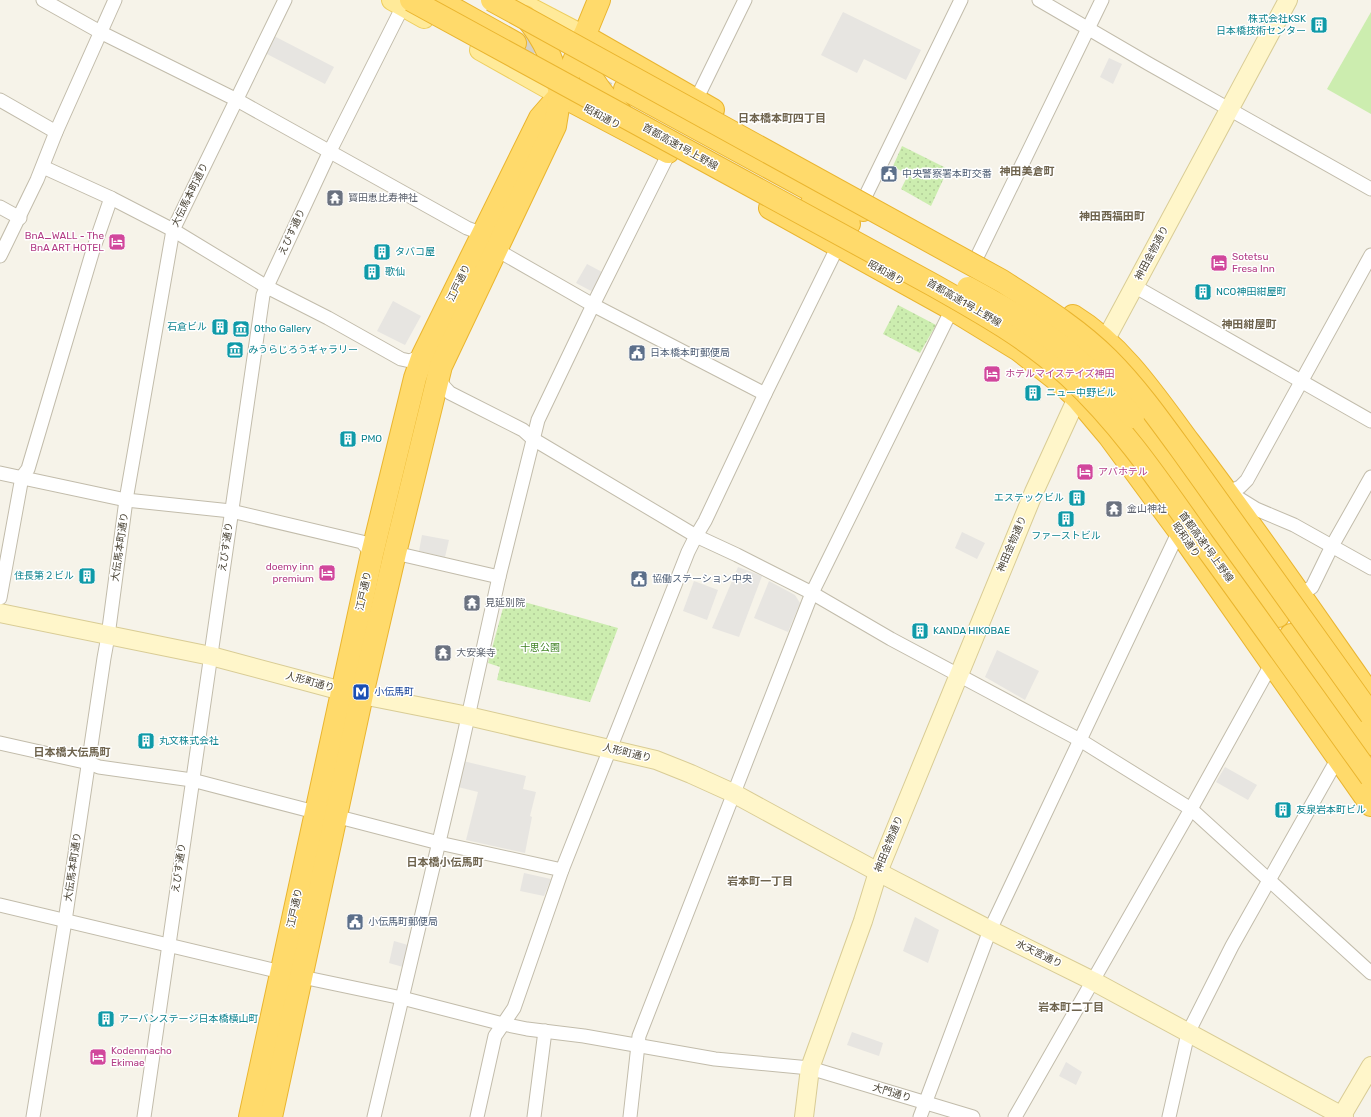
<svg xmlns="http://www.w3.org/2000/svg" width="1371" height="1117" font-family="Rubik,'Noto Sans JP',sans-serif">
<defs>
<pattern id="park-dots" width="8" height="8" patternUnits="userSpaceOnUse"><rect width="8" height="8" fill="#ccedaf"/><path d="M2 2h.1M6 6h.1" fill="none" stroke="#b1cc97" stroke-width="1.8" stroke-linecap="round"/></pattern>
</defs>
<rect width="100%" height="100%" fill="#f6f3e9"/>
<g fill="url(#park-dots)">
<path d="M902,146L948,169L931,206L901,189L908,175L893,166Z"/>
<path d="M898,305L936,325L920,353L883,334Z"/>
<path d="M506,597L618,628L590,702L497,680L500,667L488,663Z"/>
</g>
<path fill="#ccedaf" d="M1371,12V114L1327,89Z"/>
<g fill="#e7e5e1">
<path d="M843,12L921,50L906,80L864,59L857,73L821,55Z"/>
<path d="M274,36L334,67L325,84L265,53Z"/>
<path d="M1109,58L1122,64L1113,84L1100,77Z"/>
<path d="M587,264L604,273L593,292L576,283Z"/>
<path d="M393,301L421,316L405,345L377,331Z"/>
<path d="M962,532L985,543L977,559L955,548Z"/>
<path d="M422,535L449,540L445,557L419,551Z"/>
<path d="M738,567L762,576L739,637L712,628Z"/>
<path d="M694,581L718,590L707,620L683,611Z"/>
<path d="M769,581L795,595L800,603L788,632L754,618Z"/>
<path d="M997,650L1039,671L1025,700L985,677Z"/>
<path d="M463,761L526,776L523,789L536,792L530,816L532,817L525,853L466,840L478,792L458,787Z"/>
<path d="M1225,767L1257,785L1248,800L1216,782Z"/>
<path d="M524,873L551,879L544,896L520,891Z"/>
<path d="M915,917L939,930L928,963L903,951Z"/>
<path d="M394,941L408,945L403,967L389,963Z"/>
<path d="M852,1032L883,1043L879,1056L847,1045Z"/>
<path d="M1066,1062L1082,1072L1076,1085L1059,1076Z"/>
</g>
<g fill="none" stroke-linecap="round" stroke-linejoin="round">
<path stroke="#d4d0c5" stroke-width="22" stroke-dasharray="22 11" stroke-linecap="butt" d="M515,43L607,93"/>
<g stroke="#c2bcab" stroke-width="15">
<g id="street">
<path d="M43,0L102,33L237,100L467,228L483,234"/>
<path d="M1039,0L1149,64L1371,189"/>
<path d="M0,100L56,132"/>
<path d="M696,100L745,0"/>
<path d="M43,167L111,198L173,230L267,287L328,318L401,359L410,361L423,355"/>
<path d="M866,195L961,0"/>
<path d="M0,207L20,218"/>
<path d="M497,250L593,305L765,394"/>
<path d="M0,256L37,180L56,132L115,0"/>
<path d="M976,259L1102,0"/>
<path d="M1134,286L1371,421"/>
<path d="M440,375C439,383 445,388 450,393L523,430L533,439L696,536L737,555L812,593L891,639L1080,740L1191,809L1371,973"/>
<path d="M0,473L126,500L231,511L362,542L372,554"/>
<path d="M1228,492L1240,487L1247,480L1371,255"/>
<path d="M1235,496L1256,509L1294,525L1371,568"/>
<path d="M395,553L499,577"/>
<path d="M1300,595L1312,587L1332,546L1371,477"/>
<path d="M0,598L22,477L28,469L93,250L111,198"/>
<path d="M0,743L89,763L99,767L192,780L315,812"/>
<path d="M335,816L439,843L562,870"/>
<path d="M0,905L302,977L402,998L503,1024L527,1029L584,1036L715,1059L810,1068L973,1117"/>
<path d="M33,1117L65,921L104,658L108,636L126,500L173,230L285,0"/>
<path d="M144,1117L263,295L330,151L403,6"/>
<path d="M374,1117L460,753L499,577L538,420L593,305L669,153"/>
<path d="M477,1117L495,1036L514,1008L562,870L688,552L696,536L705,521L765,394L838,246"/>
<path d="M534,1117L545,1031"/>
<path d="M630,1117L639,1036L812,593L952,309"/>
<path d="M920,1117L990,930L1179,531"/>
<path d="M1015,1117L1191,809L1272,663"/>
<path d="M1169,1117L1188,1033L1232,946L1338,758"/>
</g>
</g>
<g stroke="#d9cc95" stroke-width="20">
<g id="secondary">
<path d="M1099,352L1288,0"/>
<path d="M0,613L211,656L342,691L468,716L656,760L691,774L733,793L878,872L990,930L1093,981L1344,1117"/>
<path d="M804,1117L810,1068L863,921L878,872L1034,492L1082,387"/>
<path d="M1341,1117L1371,1066"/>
</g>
</g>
<g stroke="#eece5f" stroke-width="22">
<g id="primary">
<path d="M392,0L424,18"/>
<path d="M515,0L584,36"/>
<path d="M480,50L560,95"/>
</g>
</g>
<g stroke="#eab52f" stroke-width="24">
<g id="highway">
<path d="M438,0L515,43"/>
<path d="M525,16C546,41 554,62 560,94"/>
<path d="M584,36L713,110"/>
<path d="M584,37C584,44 583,50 584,56C587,77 606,99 621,113"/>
<path d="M625,89L818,194L863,210"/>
<path d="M560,95L668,152"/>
<path d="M811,205L849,224"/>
<path d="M770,208L952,309L1019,350L1061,383L1077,398L1109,436L1179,531L1371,805"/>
<path d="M1073,316C1122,346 1155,396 1189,442C1252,524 1311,611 1371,696"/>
<path d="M1133,417C1160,452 1181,488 1202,527"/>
<path d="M1196,472C1202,493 1208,514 1219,533C1235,562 1258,589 1278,616"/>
<path d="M1291,635L1371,744"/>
<path d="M250,1117L372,554L415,378L423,355L540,118L560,95"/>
<path d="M271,1117L362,695L395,553L441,366L555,126L560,95L599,0"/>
</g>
</g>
<use href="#street" stroke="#fff" stroke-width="13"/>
<use href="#secondary" stroke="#fff6ca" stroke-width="18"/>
<use href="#primary" stroke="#ffea99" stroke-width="20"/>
<use href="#highway" stroke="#ffda6b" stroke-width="22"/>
<g stroke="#eab52f" stroke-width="24" stroke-linecap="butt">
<g id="highway-bridge">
<path d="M411,0L933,285C981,312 1029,339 1069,376C1122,425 1162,485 1203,543C1260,621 1315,699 1371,777"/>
<path d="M492,0L1002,281C1039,305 1077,328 1108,359C1137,388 1161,422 1185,455L1371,715"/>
<path d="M968,288C1007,309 1047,332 1080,362C1099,379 1116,398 1133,417"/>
</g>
</g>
<use href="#highway-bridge" stroke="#ffda6b" stroke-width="22"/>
</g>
<defs>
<g id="building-square" transform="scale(0.9)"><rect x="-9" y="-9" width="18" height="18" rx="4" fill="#0f9aa8" stroke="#fff"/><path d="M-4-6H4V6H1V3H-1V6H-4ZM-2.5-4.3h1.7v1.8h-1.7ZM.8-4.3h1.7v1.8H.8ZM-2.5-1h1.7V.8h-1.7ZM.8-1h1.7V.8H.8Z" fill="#fff"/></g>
<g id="civic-square" transform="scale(0.9)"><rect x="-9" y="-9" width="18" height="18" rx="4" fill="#5c6f8a" stroke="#fff"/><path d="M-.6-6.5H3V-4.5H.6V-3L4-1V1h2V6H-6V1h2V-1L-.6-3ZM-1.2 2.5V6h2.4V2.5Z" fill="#fff"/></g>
<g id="temple-square" transform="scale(0.9)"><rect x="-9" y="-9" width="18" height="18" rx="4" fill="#6b7280" stroke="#fff"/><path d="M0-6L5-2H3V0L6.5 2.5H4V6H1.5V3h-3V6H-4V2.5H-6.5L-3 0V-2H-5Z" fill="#fff"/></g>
<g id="hotel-square" transform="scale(0.9)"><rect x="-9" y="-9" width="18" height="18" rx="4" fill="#d1479c" stroke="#fff"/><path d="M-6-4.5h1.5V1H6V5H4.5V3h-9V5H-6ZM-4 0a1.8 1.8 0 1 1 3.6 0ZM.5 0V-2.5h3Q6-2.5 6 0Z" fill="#fff"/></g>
<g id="museum-square" transform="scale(0.9)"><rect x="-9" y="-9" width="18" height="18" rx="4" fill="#0f9aa8" stroke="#fff"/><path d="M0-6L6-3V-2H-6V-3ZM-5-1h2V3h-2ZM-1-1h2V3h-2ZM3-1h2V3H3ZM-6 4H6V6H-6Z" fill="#fff"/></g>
<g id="metro-square" transform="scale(0.9)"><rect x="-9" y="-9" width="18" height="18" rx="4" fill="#1a4fb4" stroke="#fff"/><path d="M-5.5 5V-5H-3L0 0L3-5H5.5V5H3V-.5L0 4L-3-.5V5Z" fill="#fff"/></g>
</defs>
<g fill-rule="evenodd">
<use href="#building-square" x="1319" y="25"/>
<use href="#civic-square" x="889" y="174"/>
<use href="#temple-square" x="335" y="198"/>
<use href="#hotel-square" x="117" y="242"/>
<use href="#building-square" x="382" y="252"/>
<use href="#hotel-square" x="1219" y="263"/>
<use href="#building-square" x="372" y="272"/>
<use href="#building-square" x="1203" y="292"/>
<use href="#building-square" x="220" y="327"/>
<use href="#museum-square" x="241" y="329"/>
<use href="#museum-square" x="235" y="350"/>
<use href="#civic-square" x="637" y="353"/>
<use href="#hotel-square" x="992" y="374"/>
<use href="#building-square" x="1033" y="393"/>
<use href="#building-square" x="348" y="439"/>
<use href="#hotel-square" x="1085" y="472"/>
<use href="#building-square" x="1077" y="498"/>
<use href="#temple-square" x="1114" y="509"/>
<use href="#building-square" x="1066" y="519"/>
<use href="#hotel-square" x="327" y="573"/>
<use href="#building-square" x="87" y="576"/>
<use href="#civic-square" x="639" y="579"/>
<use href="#temple-square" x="472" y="603"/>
<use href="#building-square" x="920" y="631"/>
<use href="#temple-square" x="443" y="653"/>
<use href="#metro-square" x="361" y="692"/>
<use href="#building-square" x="146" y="741"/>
<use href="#building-square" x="1283" y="810"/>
<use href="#civic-square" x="355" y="922"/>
<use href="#building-square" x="106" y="1019"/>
<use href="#hotel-square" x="98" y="1057"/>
</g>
<g text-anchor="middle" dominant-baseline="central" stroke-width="3" stroke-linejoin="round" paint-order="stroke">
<g font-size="10" fill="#0d838f" stroke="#fff" text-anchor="start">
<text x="1306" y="19" text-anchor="end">株式会社KSK<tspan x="1306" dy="12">日本橋技術センター</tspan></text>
<text x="395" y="252">タバコ屋</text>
<text x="385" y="272">歌仙</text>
<text x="1216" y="292">NCO神田紺屋町</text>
<text x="207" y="327" text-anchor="end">石倉ビル</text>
<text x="254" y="329">Otho Gallery</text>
<text x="248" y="350">みうらじろうギャラリー</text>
<text x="1046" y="393">ニュー中野ビル</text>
<text x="361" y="439">PMO</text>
<text x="1064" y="498" text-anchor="end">エステックビル</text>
<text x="1066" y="536" text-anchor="middle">ファーストビル</text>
<text x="74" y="576" text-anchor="end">住長第２ビル</text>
<text x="933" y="631">KANDA HIKOBAE</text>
<text x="159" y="741">丸文株式会社</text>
<text x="1296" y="810">友泉岩本町ビル</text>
<text x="119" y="1019">アーバンステージ日本橋横山町</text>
</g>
<g font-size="10" fill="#4a4436" stroke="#fff">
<text transform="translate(602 117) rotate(28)">昭和通り</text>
<text transform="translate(680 147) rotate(29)">首都高速1号上野線</text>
<text transform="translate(190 195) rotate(-64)">大伝馬本町通り</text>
<text transform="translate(292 232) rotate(-65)">えびす通り</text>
<text transform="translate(1152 253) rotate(-62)">神田金物通り</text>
<text transform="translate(886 273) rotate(29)">昭和通り</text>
<text transform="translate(459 283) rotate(-64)">江戸通り</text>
<text transform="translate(964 303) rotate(30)">首都高速1号上野線</text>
<text transform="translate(1186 540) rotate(55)">昭和通り</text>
<text transform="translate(1012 544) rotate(-67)">神田金物通り</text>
<text transform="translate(120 547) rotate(-82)">大伝馬本町通り</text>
<text transform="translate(226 547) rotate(-82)">えびす通り</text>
<text transform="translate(1206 547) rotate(54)">首都高速1号上野線</text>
<text transform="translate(364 591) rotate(-78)">江戸通り</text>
<text transform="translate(310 682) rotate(15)">人形町通り</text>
<text transform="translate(627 753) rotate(13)">人形町通り</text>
<text transform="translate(889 844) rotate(-68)">神田金物通り</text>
<text transform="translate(73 867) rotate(-82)">大伝馬本町通り</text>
<text transform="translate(179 868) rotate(-82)">えびす通り</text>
<text transform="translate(295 908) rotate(-78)">江戸通り</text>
<text transform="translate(1039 954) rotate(26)">水天宮通り</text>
<text transform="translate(892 1093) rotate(17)">大門通り</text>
</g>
<g font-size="10" fill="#4e5e75" stroke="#fff" text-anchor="start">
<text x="902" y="174">中央警察署本町交番</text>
<text x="650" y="353">日本橋本町郵便局</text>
<text x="652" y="579">協働ステーション中央</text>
<text x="368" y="922">小伝馬町郵便局</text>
</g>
<g font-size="10" fill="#5b616d" stroke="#fff" text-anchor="start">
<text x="348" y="198">寳田恵比寿神社</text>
<text x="1127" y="509">金山神社</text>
<text x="485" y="603">見延別院</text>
<text x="456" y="653">大安楽寺</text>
</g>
<g font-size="10" fill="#b23c85" stroke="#fff" text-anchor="start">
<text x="104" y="236" text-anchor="end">BnA_WALL - The<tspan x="104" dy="12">BnA ART HOTEL</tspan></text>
<text x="1232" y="257">Sotetsu<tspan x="1232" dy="12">Fresa Inn</tspan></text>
<text x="1005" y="374">ホテルマイステイズ神田</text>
<text x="1098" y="472">アパホテル</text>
<text x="314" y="567" text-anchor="end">doemy inn<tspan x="314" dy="12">premium</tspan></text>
<text x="111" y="1051">Kodenmacho<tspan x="111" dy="12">Ekimae</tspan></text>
</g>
<g font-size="10" fill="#408224" stroke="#fff">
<text x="540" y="648">十思公園</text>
</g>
<g font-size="10" fill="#164399" stroke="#fff" text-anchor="start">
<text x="374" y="692">小伝馬町</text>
</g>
<g font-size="11" font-weight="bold" fill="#6e634d" stroke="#fff">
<text x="782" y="118">日本橋本町四丁目</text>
<text x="1027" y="171">神田美倉町</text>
<text x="1112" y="216">神田西福田町</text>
<text x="1249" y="324">神田紺屋町</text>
<text x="72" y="752">日本橋大伝馬町</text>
<text x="445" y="862">日本橋小伝馬町</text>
<text x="760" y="881">岩本町一丁目</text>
<text x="1071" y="1007">岩本町二丁目</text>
</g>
</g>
</svg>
